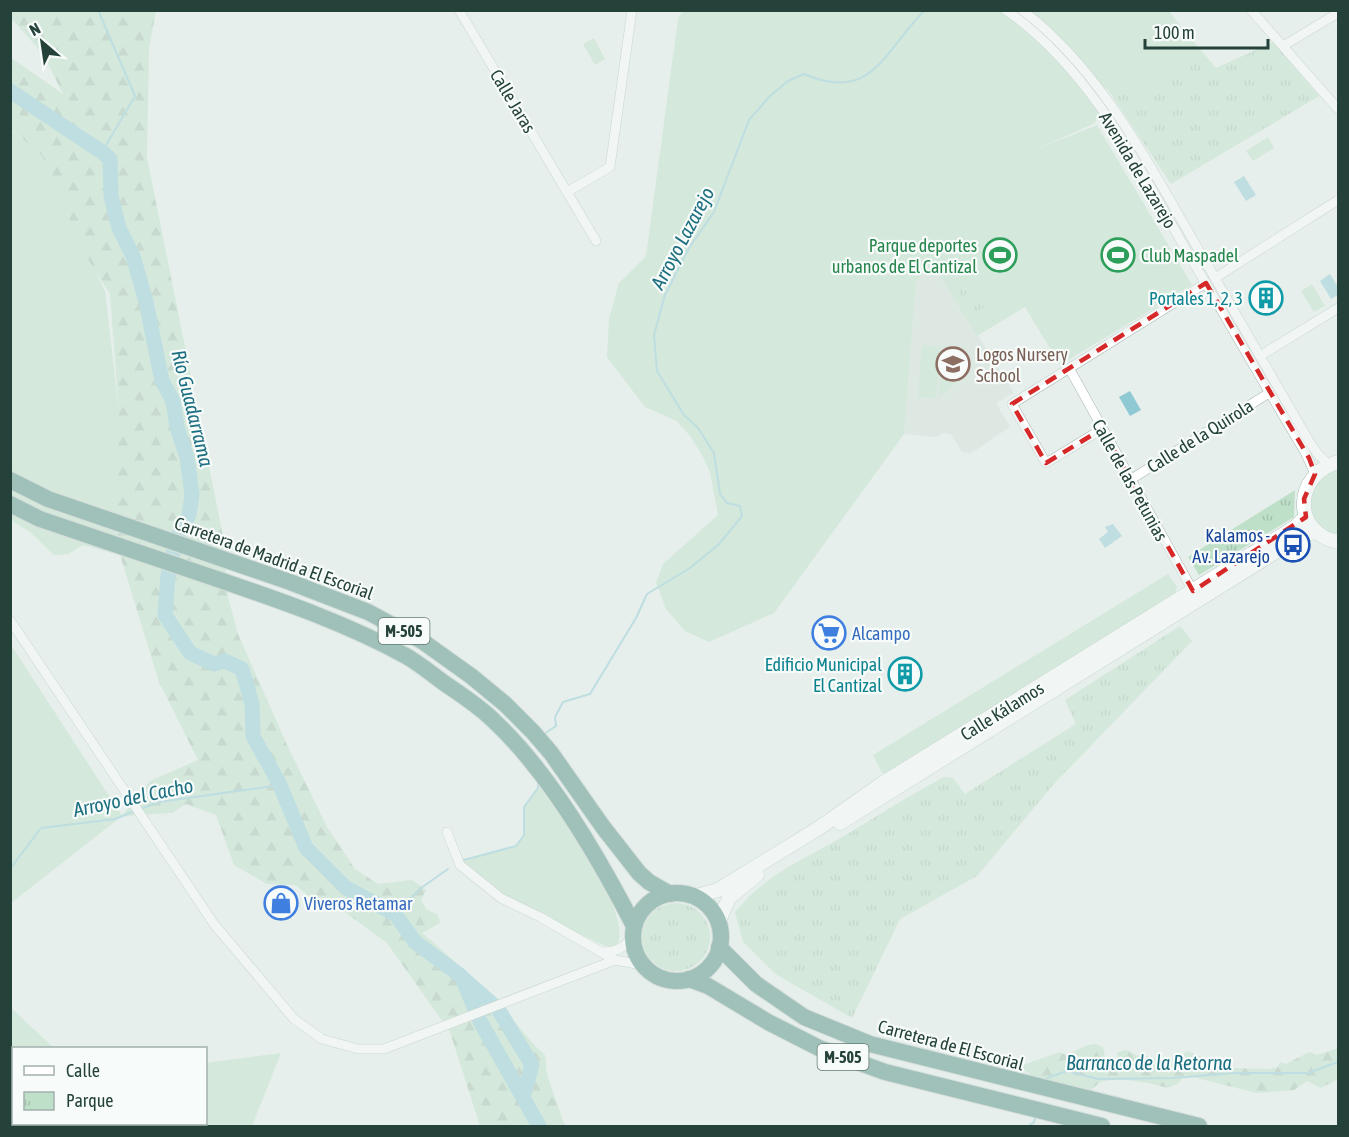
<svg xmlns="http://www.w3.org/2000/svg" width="1349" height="1137" font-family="'Asap Condensed',sans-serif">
<defs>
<pattern id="forest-firs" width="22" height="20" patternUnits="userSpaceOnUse" patternTransform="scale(1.5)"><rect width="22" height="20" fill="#bfe0c8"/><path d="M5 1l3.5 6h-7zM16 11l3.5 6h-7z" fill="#a4c1ad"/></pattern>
<pattern id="park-tufts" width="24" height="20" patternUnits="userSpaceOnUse" patternTransform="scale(1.5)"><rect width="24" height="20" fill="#bfe0c8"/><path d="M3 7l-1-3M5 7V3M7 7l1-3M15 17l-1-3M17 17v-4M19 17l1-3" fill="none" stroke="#a4c1ad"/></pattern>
</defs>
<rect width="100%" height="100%" fill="#e6efeb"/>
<path fill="#d4dfda" d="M933,264L1014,393L996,403L1010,427L970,454L962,452L951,434L944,433L936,437L904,434L916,283Z"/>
<g fill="#bfe0c8">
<path d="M1168,10L1186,33L1182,36L1184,51L1168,84L1138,90L1107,87L1095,123L1035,150L1097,125L1192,285L1060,365L1025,307L977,336L932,263L916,283L904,434L774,613L709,642L685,631L666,609L656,583L663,564L718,515L710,472L701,453L690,436L677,421L645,407L607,357L609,319L619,283L646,256L678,19L683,11Z"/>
<path d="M594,38L605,59L595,65L583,44Z"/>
<path d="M10,129L42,156L105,291L119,411L110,469L120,555L83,545L68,554L54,555L30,532L11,520Z"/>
<path d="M1268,137L1274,148L1253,161L1246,151Z"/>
<path d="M1312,284L1325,306L1314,312L1301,291Z"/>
<path d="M922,345L940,347L936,398L918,397Z"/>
<path d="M1338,467V538L1328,535L1310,517C1308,483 1309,484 1338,467Z"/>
<path d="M1168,574L1177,587L1175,593L887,774L882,773L873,755Z"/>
<path d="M11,645L122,816L11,903H10Z"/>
<path d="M538,788L541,789C562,819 631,909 618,944L612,947L605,946L499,896L460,865L464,860L516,846L524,835V807Z"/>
<path d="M11,1008L54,1048H14V1124H206V1063L281,1053L252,1126H11Z"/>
</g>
<g fill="url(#forest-firs)">
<path d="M11,11H156L149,48L147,158L222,531L228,597L238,634L288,747L327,827L355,869L378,884L412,880L426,890L421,900L426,909L438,915L440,923L422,933C455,960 484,989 513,1020C524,1032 533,1045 545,1055L547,1075L565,1126H480L450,1032L387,943L338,907L318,905L296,885L267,884L234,865L216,815L186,804L172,813L122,816L150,781L198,760L159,682L120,555L110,469L119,411L110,294L86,256L42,156L11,129L10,57L63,94L43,54L11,18Z"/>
<path d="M1095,1044L1103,1047L1105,1057L1114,1067L1119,1066L1117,1053C1126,1048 1129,1050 1137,1056L1141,1054C1157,1061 1161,1057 1177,1059L1187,1051L1204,1058L1222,1062L1231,1068L1269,1069L1278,1067L1280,1062L1286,1064L1309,1052L1317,1055L1338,1048V1079L1321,1088L1307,1081L1294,1090L1257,1093L1185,1075L1177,1084L1167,1088C1153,1083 1116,1076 1101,1082C1097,1084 1093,1088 1090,1091L1035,1078L1020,1066L1060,1052L1066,1055L1088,1045Z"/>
</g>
<g fill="url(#park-tufts)">
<path d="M1186,33L1216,68L1273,42L1319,96L1171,184L1106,87L1138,90L1168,83L1184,51L1182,35Z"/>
<path d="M961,259L979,287L962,297L945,269Z"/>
<path d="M983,289L991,303L972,316L963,302Z"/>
<path d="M1000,301L1007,313L978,331L971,318Z"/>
<path d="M942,349C958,372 967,380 939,397Z"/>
<path d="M1295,490L1294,517L1199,575L1188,557Z"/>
<path d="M1180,626L1192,641L1052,786L977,876L900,919L852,1018L777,975L743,942L735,912C764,877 794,864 832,843C870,821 906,797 944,777L953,778L965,794L1076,724L1065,700Z"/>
<circle cx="676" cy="937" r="34"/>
</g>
<g fill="#8ec9d4">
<path d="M1244,176L1256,195L1246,201L1234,182Z"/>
<path d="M1330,274L1338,287V295L1331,299L1320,281Z"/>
<path d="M1130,391L1141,410L1130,416L1119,397Z"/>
<path d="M1113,524L1122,536L1105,548L1099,539L1108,532L1105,527Z"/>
</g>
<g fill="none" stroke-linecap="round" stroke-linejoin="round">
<g stroke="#8ec9d4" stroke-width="2">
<path d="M98,10L135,96L102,152"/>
<path d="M954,10H956"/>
<path d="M544,734L556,726L555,717L563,702L590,694L636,618L647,594L690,568L719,544L742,516L740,506L727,503L720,494L714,453L698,428L684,415L657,371L654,335L665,295L689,248L714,212L749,120L770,96L788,81L804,74C873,104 884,50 925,10"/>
<path d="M140,809L159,802L280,785"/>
<path d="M464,860L516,846L524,835V807L538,788V781"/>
<path d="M10,869L41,828L115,819L135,811"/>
<path d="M395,914L421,888L448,869"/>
<path d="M1045,1082L1047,1078L1067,1071L1098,1079L1173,1078L1234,1073H1308L1338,1062"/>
<path d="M1029,1126L1034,1122L1036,1116"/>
</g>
<g stroke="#8ec9d4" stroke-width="15">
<path d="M10,91L102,152L110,159L111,196L119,228L133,256L146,302L162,381L173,401L177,427L187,458L192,494L189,515L176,540L168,576L165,615L190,653L214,664L225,661L242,669L252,704L253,736L280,785L306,848L346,888L395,914L415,942L461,976L481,1023L539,1126"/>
<path d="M464,979L498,1009L532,1065L523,1097"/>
</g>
<g stroke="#a8b8b2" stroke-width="10">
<g id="minor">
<path d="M459,10L596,241"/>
<path d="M1006,10C1089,68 1136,162 1185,248C1225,316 1264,384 1305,452L1315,474"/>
<path d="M1022,10C1099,68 1146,159 1193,240C1232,307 1270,374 1309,441L1317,453L1329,465"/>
<path d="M1251,10L1338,109"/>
<path d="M1283,46L1338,13"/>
<path d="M567,192L610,167L632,10"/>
<path d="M1215,278L1338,200"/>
<path d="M1260,356L1338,308"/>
<path d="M1069,368L1193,591"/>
<path d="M1102,429L1046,463L1012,404L1206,283"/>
<path d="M1130,480L1269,393"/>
<path d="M10,620L214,924L294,1019L322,1039L358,1049H384L615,960"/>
<path d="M447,832L460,865L501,898L540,917L615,960L642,965"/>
<path d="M602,952C617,952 623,948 633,937"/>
</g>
</g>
<g stroke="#a4bbb3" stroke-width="15">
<g id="secondary">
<path d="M1338,462C1294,474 1291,533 1338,542"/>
<path d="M840,823L1301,536L1316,531"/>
<path d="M693,897L718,890L819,828L883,783L1295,527L1306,517"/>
<path d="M718,923L729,898L757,875"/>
</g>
</g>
<g stroke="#c2cac8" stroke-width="18">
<g id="trunk">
<path d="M10,480L48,499L290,582L368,612L422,641L471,676L505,704L533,732L551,753L603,827L639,873L649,882L670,894"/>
<path d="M10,504L40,519C99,539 158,559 217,579C281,601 346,623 406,656C420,664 433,675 447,685C463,696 480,707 494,721C550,773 599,858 634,926"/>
<circle cx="677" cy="937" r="44"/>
<path d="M719,947L756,984L804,1017L870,1044L1199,1126"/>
<path d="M689,979L708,986L768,1022L819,1048L885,1072L1102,1126"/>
</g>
</g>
<use href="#minor" stroke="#fff" stroke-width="9"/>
<use href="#secondary" stroke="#fff" stroke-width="14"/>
<use href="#trunk" stroke="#4c8a7c" stroke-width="16"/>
</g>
<path d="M0 0H1349V1137H0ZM1206,283L1309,458L1315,474L1304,499L1306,517L1193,591L1102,429L1046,463L1012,404Z" fill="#e6efeb" fill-opacity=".55" fill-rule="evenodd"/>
<path fill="none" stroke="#d62828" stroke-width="4.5" stroke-dasharray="12 8" stroke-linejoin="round" d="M1206,283L1309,458L1315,474L1304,499L1306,517L1193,591L1102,429L1046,463L1012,404Z"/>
<defs>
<g id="stadium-ring" transform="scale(1.725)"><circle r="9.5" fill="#f7fbf9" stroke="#2e9e5b" stroke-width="1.5"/><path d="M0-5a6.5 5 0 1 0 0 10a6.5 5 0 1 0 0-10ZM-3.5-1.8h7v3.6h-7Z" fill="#2e9e5b"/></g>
<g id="building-ring" transform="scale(1.725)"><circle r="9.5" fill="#f7fbf9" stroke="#0f9aa8" stroke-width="1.5"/><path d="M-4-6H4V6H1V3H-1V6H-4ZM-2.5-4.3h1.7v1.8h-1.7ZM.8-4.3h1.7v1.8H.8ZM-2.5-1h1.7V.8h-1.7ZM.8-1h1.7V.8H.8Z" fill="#0f9aa8"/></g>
<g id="school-ring" transform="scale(1.725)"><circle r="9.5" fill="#f7fbf9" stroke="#8d6e63" stroke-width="1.5"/><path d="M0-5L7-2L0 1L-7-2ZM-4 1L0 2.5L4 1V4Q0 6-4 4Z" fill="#8d6e63"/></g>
<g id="bus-ring" transform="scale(1.725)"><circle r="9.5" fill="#f7fbf9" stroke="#1a4fb4" stroke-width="1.5"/><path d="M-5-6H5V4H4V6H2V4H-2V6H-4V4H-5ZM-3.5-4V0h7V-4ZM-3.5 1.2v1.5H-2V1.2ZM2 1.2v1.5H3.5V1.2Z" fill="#1a4fb4"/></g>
<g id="supermarket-ring" transform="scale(1.725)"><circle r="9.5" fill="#f7fbf9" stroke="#3f7fe0" stroke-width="1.5"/><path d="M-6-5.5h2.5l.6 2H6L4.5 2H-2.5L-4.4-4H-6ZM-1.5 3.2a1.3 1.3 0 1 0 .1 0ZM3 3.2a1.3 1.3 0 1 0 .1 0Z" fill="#3f7fe0"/></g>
<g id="shop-ring" transform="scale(1.725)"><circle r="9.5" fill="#f7fbf9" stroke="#3f7fe0" stroke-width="1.5"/><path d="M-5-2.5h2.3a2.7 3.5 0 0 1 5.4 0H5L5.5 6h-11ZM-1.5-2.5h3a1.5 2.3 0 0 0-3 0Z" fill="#3f7fe0"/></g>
</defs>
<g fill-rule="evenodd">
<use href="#stadium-ring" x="1000" y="255"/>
<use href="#stadium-ring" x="1118" y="255"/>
<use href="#building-ring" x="1266" y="298"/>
<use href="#school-ring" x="953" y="364"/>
<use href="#bus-ring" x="1293" y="545"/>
<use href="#supermarket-ring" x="829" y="633"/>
<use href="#building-ring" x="905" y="674"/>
<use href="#shop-ring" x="281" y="903"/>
</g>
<g text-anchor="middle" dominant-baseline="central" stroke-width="4.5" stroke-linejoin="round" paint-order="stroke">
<g fill="#f7fbf9" stroke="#637a73" stroke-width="1.5">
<rect x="378.5" y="618" width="51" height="26" rx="4.5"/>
<rect x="817.5" y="1044" width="51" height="26" rx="4.5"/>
</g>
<g font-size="16" font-weight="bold" fill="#24423a">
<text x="404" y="631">M-505</text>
<text x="843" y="1057">M-505</text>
</g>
<g font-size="18" fill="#24423a" stroke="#f7fbf9">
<text transform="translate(513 101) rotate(59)">Calle Jaras</text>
<text transform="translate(1138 170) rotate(59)">Avenida de Lazarejo</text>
<text transform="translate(1200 436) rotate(-32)">Calle de la Quirola</text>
<text transform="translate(1130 480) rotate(61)">Calle de las Petunias</text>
<text transform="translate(274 558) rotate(20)">Carretera de Madrid a El Escorial</text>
<text transform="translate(1002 711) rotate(-32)">Calle Kálamos</text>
<text transform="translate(951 1045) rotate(15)">Carretera de El Escorial</text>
</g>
<g font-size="18" fill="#27864d" stroke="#f7fbf9" text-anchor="end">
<text x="977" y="245">Parque deportes<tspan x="977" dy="21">urbanos de El Cantizal</tspan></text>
<text x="1141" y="255" text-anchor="start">Club Maspadel</text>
</g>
<g font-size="18" fill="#0d838f" stroke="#f7fbf9" text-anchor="end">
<text x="1243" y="298">Portales 1, 2, 3</text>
<text x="882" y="664">Edificio Municipal<tspan x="882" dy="21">El Cantizal</tspan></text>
</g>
<g font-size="18" fill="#785e54" stroke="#f7fbf9" text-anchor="start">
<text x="976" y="354">Logos Nursery<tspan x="976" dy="21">School</tspan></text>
</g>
<g font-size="18" fill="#164399" stroke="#f7fbf9" text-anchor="end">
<text x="1270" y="535">Kalamos -<tspan x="1270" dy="21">Av. Lazarejo</tspan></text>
</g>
<g font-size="18" fill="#366cbe" stroke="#f7fbf9" text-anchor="start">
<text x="852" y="633">Alcampo</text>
<text x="304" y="903">Viveros Retamar</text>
</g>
<g font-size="20" font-style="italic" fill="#1c6f80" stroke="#f7fbf9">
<text transform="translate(682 238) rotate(-62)">Arroyo Lazarejo</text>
<text transform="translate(193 408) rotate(76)">Río Guadarrama</text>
<text transform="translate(133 797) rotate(-12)">Arroyo del Cacho</text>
<text x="1149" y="1062">Barranco de la Retorna</text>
</g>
</g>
<rect width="1349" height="1137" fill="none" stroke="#24423a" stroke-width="24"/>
<rect x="12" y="1047" width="195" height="78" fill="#f7fbf9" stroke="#a3b1ad" stroke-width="1.5"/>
<rect x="24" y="1066" width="30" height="9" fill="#ffffff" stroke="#a3b1ad" stroke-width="1.5"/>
<text x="66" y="1077" font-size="18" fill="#24423a">Calle</text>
<rect x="24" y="1092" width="30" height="18" fill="url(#park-tufts)" stroke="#a3b1ad" stroke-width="1.5"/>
<text x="66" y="1107" font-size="18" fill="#24423a">Parque</text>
<g transform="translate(42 42) rotate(331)" stroke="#f7fbf9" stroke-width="4.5" paint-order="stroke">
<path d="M0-4.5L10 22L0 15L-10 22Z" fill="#24423a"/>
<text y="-9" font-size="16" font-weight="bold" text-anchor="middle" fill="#24423a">N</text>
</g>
<path d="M1145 39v9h123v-9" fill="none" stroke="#24423a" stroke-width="3"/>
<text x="1154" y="39" font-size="18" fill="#24423a" stroke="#f7fbf9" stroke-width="4.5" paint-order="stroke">100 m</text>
</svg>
